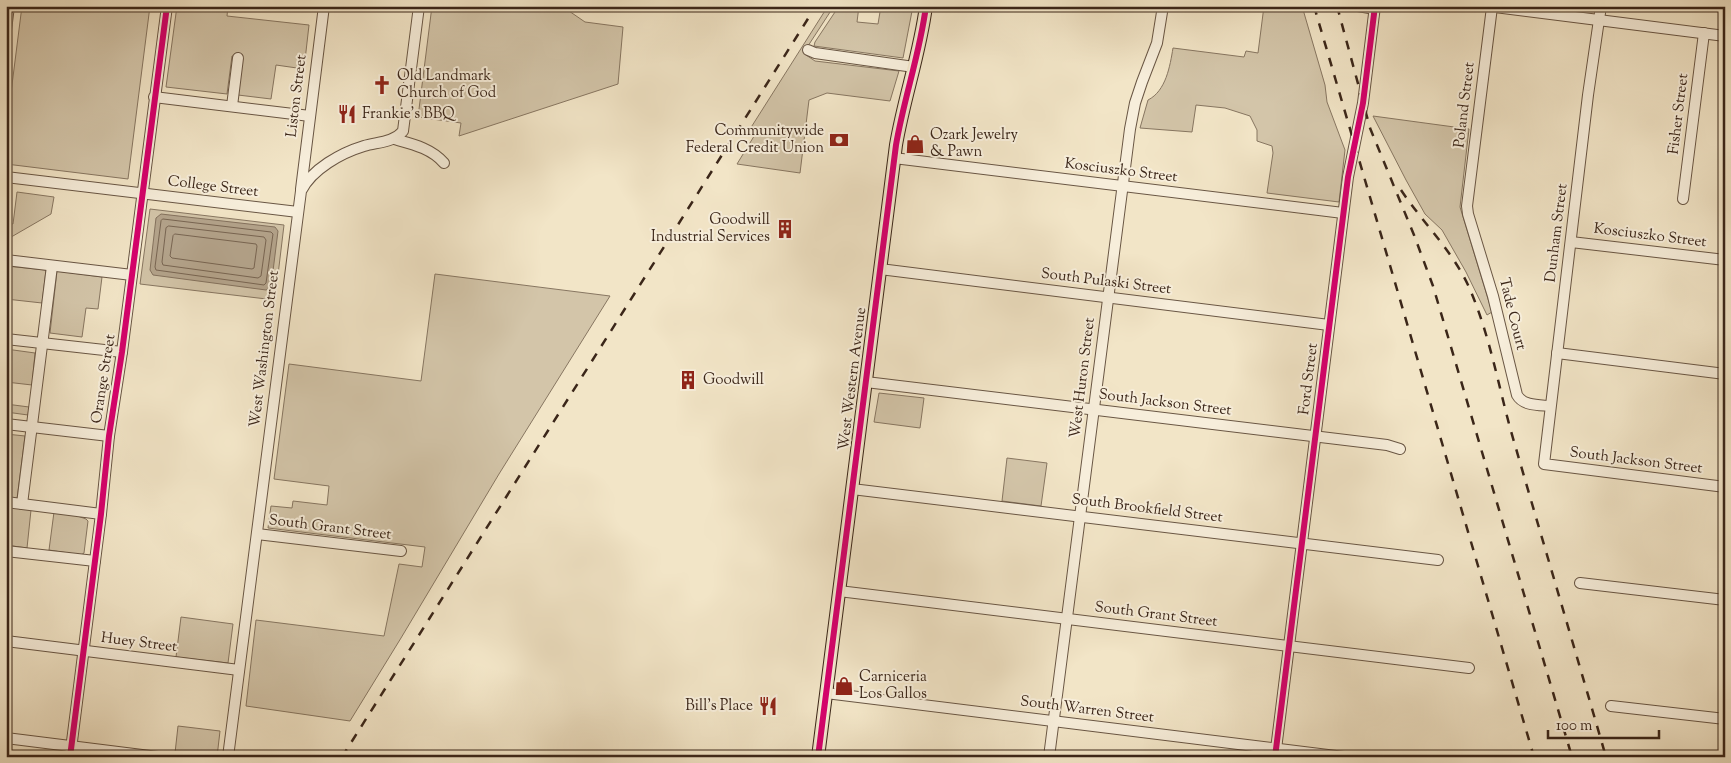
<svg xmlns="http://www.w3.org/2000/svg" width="1731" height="763" font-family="'Sorts Mill Goudy',serif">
<rect width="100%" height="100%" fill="#f2e5c7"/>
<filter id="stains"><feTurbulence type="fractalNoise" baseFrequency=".004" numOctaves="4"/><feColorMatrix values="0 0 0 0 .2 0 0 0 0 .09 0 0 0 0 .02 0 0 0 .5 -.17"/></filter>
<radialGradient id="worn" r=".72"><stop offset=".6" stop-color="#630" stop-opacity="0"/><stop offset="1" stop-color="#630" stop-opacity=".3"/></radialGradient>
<g fill="#d3c5a9" stroke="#877661">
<path d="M22,6H150L128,179L6,164V132Z"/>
<path d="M177,6H228L227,16L309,25L304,69L276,65L271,99L238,95L242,57L232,56L227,94L166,87Z"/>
<path d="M432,6H534L569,11L585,22L623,27L618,84L459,136L461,123L418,117Z"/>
<path d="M828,6H834L806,49V55L815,61L899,71L890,101L827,93L809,100L800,173L737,164L756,133L750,129Z"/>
<path d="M839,6H859L857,22L878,24L881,6H913L903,58L814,46L815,42Z"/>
<path d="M1264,6H1302L1325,85L1327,102L1345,150L1339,202L1267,193L1273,153L1272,146L1257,141V130L1250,116L1225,108L1196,105L1192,132L1140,128L1148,100C1166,91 1170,66 1173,48L1244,57L1246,51L1258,53Z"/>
<path d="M1373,116L1469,129L1460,207L1492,312L1487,315L1466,272L1442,230L1425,214L1406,180Z"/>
<path d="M17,192L54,197L51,214L6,240V223L13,224Z"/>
<path d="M150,209L284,225L275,300L140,284Z"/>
<path d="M6,266L46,270L42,303L6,299Z"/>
<path d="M57,271L102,277L98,309L86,308L82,337L50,333Z"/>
<path d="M435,274L610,296L499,474L401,638L350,721L246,706L256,620L384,636L399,564L422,567L425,547L268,528L271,506L292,508L293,501L327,505L329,486L274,479L289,364L421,381Z"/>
<path d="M6,349L35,353L32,385L6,382Z"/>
<path d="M879,393L924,398L920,428L874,422Z"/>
<path d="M6,404L29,407L28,415L6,412Z"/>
<path d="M6,434L25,436L17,499L6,498Z"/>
<path d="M1007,458L1047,463L1041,506L1002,501Z"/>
<path d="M6,507L31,510L27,548L6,545Z"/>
<path d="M54,512L72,514L86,519L88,521L84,553L81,555L49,550Z"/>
<path d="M181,617L233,624L228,663L176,657Z"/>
<path d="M178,726L220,731L217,757L175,753Z"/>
</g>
<path fill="#b4a48c" stroke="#84725e" d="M161,214L275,227L278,231L271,287L266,290L153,275L150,270L156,218Z"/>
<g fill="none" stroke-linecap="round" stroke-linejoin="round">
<g stroke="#786552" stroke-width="1">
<path d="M163,219L271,232L273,234L266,283L264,285L156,270L155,267L161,221Z"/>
<path d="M169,226L264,237L266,240L261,276L258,278L163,265L162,262L166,228Z"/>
<path d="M175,234L256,244L257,246L254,268L252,269L172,258L170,256L173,236Z"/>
</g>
<g stroke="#695644" stroke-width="12">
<g id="minor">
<path d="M1358,6L1375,9"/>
<path d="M1487,6L1725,36"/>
<path d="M1601,6L1588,95L1544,464L1725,487"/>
<path d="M1492,7L1467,206L1468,214L1493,296L1517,395C1523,406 1539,405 1550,406"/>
<path d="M6,30L9,6"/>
<path d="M808,50L815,53L914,67"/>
<path d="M154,97L310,116"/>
<path d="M232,106L238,58"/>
<path d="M394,139C412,144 431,148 444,163"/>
<path d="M894,158L1343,213"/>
<path d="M6,177L298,212"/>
<path d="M301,189L324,6"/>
<path d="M1683,199L1704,33"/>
<path d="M1571,242L1725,260"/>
<path d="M6,260L132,275"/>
<path d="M880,269L1329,325"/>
<path d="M6,339L122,352"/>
<path d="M1557,353L1725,374"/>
<path d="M866,382L1387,445L1400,449"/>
<path d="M6,424L109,436"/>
<path d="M852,489L1438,560"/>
<path d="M6,502L101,514"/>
<path d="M22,504L52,266"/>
<path d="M257,534L401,551"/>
<path d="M6,551L95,561"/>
<path d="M1580,583L1725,600"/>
<path d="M839,591L1469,668"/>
<path d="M6,641L239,670"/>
<path d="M826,693L1344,757"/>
<path d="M1611,706L1725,719"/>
<path d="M6,738L158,757"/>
<path d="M70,757L101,514L109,436L122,352L167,6"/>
<path d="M228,757L301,191C312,169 341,153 364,146C377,142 393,143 403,131L419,6"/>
<path d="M1049,757L1130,129L1135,103L1142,82L1157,43L1163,6"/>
<path d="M1275,757L1348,177L1363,103L1375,6"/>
<path d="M1723,757L1725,749"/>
</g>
</g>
<g stroke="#3b2619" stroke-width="14">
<path id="major" d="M818,757L896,145C904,98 920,53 926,6"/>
</g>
<use href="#minor" stroke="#f7eedb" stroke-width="10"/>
<use href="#major" stroke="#f2e5c7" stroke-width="12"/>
<g stroke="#3b2619" stroke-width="2.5" stroke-dasharray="9 9" stroke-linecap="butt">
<path d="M1314,6L1534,757"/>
<path d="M1337,6L1370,128L1414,235L1433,286L1572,757"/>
<path d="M1401,190C1423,223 1451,249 1468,285C1491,336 1499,392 1515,445C1545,549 1576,653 1606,757"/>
<path d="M342,757L816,6"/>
</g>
<g stroke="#f7eedb" stroke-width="9">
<g id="cycleway">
<path d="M70,757L101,514L109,436L122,352L167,6"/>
<path d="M818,757L896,145C904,98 920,53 926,6"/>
<path d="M1275,757L1348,177L1363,103L1375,6"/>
</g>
</g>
<use href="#cycleway" stroke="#d6006c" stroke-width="6"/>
</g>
<defs>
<g id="church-bare" transform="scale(1.5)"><path d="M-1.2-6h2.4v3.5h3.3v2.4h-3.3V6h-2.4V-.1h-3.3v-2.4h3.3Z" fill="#8f2418" stroke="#f7eedb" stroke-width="2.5" paint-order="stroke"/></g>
<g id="restaurant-bare" transform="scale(1.5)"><path d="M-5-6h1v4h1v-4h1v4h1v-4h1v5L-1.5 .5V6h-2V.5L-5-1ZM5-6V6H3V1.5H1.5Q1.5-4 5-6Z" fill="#8f2418" stroke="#f7eedb" stroke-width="2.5" paint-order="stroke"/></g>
<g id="bank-bare" transform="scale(1.5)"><path d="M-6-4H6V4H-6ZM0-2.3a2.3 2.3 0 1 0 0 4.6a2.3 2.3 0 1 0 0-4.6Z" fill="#8f2418" stroke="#f7eedb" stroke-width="2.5" paint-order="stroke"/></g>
<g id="shop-bare" transform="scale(1.5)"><path d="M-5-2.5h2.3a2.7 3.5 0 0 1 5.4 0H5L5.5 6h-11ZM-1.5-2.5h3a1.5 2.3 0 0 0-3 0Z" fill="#8f2418" stroke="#f7eedb" stroke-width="2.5" paint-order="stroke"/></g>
<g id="building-bare" transform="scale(1.5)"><path d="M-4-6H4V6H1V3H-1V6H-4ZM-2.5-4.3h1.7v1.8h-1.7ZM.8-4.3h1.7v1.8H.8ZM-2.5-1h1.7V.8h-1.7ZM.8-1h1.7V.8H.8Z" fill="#8f2418" stroke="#f7eedb" stroke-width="2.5" paint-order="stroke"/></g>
</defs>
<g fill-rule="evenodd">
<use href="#church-bare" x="382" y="85"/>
<use href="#restaurant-bare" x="347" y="114"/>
<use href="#bank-bare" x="839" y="140"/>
<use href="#shop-bare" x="915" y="144"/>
<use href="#building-bare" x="785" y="229"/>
<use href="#building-bare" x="688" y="380"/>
<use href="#shop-bare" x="844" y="686"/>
<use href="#restaurant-bare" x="768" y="706"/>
</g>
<g text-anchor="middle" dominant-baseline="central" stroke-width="4" stroke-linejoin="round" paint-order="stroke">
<g font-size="15" fill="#3b2619" stroke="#f7eedb" text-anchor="start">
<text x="397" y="76">Old Landmark<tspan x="397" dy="17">Church of God</tspan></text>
<text x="362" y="114">Frankie's BBQ</text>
<text x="824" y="131" text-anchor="end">Communitywide<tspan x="824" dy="17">Federal Credit Union</tspan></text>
<text x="930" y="135">Ozark Jewelry<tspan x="930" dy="17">&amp; Pawn</tspan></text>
<text x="770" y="220" text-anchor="end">Goodwill<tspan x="770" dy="17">Industrial Services</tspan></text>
<text x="703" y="380">Goodwill</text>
<text x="859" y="677">Carniceria<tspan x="859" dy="17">Los Gallos</tspan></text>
<text x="753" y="706" text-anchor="end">Bill's Place</text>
</g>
<g font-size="15" fill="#3b2619" stroke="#f7eedb">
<text transform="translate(297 96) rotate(-83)">Liston Street</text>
<text transform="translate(1465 105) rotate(-83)">Poland Street</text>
<text transform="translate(1679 114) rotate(-83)">Fisher Street</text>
<text transform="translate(1121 171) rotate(7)">Kosciuszko Street</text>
<text transform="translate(213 187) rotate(7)">College Street</text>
<text transform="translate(1557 233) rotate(-83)">Dunham Street</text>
<text transform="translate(1650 236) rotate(7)">Kosciuszko Street</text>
<text transform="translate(1106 282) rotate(7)">South Pulaski Street</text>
<text transform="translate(1512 314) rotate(76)">Tade Court</text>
<text transform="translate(265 349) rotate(-83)">West Washington Street</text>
<text transform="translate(1083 378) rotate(-83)">West Huron Street</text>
<text transform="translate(104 379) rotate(-81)">Orange Street</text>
<text transform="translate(853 379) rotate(-83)">West Western Avenue</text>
<text transform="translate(1309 379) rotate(-83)">Ford Street</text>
<text transform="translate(1165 403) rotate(7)">South Jackson Street</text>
<text transform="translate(1636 461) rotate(7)">South Jackson Street</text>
<text transform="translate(1147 509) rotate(7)">South Brookfield Street</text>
<text transform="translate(330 528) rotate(7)">South Grant Street</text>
<text transform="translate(1156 615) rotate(7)">South Grant Street</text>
<text transform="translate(139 643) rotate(7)">Huey Street</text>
<text transform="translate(1087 710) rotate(7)">South Warren Street</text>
</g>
</g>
<rect width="1731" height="763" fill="none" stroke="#f2e5c7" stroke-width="25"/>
<rect x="8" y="8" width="1716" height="748" fill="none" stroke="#3b2619" stroke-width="2.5"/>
<rect x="12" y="12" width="1706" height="738" fill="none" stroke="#3b2619"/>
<path d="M1548 730v8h111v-8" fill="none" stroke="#3b2619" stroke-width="2.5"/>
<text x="1556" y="730" font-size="15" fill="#3b2619" stroke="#f7eedb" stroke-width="4" paint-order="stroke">100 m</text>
<rect width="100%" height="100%" filter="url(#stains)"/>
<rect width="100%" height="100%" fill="url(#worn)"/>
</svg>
